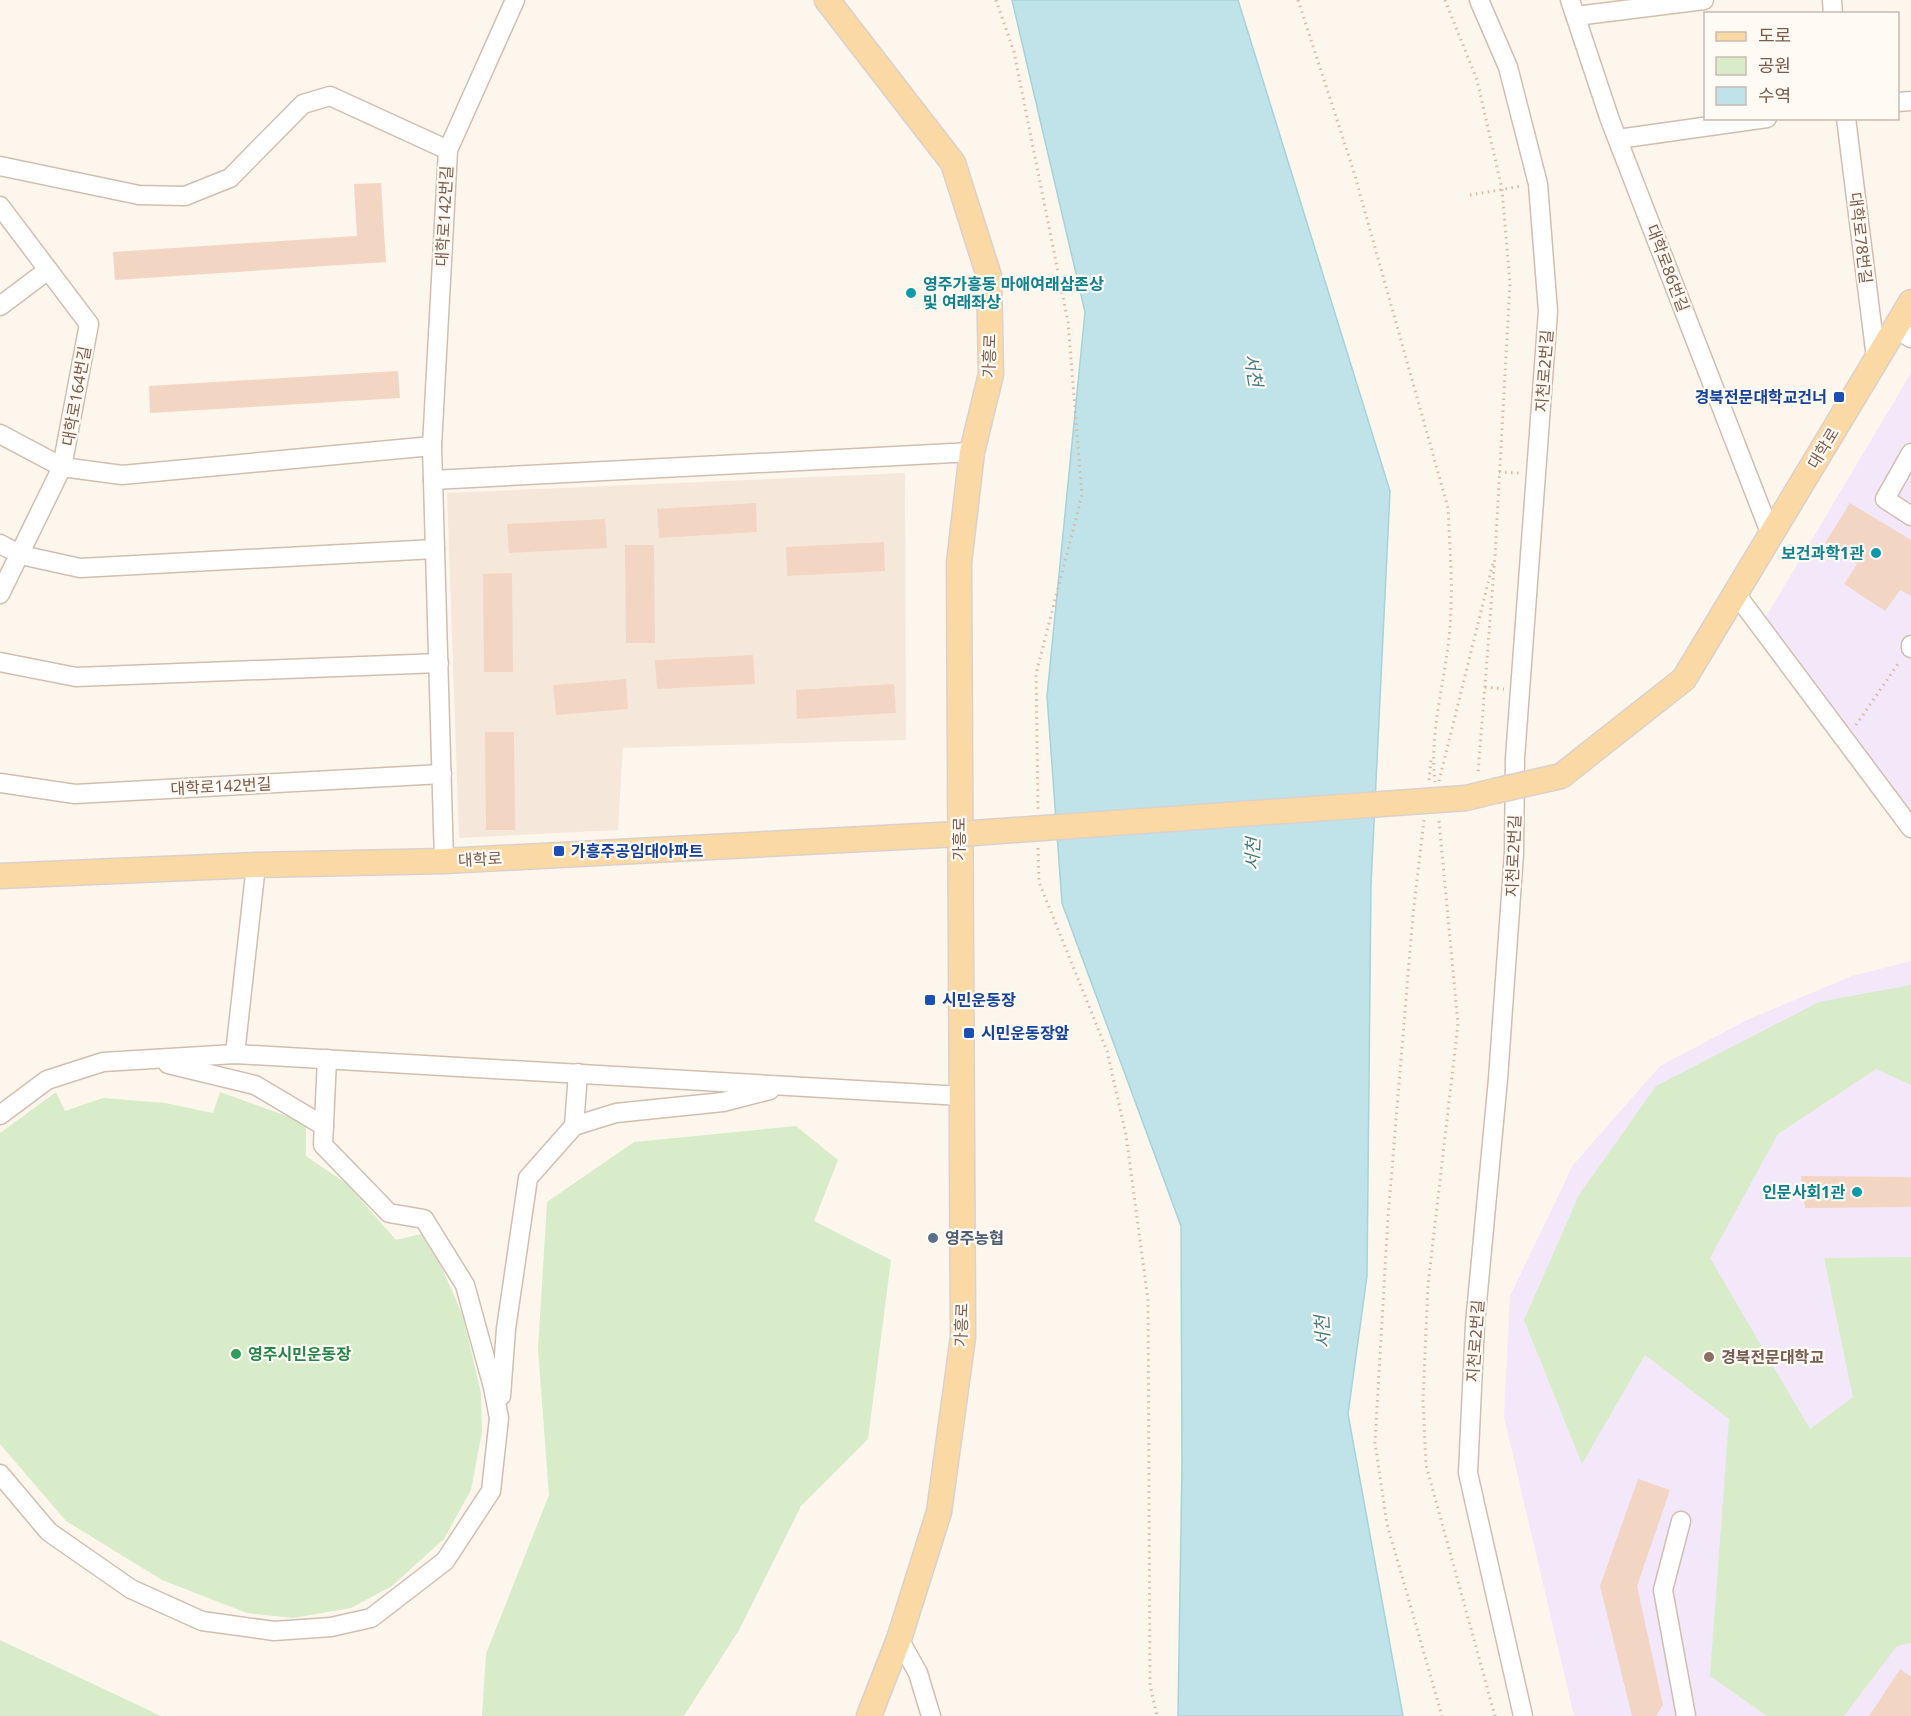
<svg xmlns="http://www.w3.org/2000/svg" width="1911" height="1716" font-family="'Noto Sans','Noto Sans KR',sans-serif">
<rect width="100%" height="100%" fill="#fdf6ec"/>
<path fill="#f5e8da" d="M905,473L906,740L623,748L618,830L459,838L447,493Z"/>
<g fill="#f3e8fa">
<path d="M1911,373V818L1764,620Z"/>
<path d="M1911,961V1716H1574L1504,1417L1510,1296L1573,1165L1660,1066L1747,1020L1852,976Z"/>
</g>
<g fill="#d8ecc9">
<path d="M1911,985V1085L1876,1069L1778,1134L1710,1258L1810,1429L1853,1397L1824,1258L1911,1257V1643L1897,1646L1844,1716H1767L1710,1676L1729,1419L1645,1355L1582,1464L1524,1320L1579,1195L1656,1086L1819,1002Z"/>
<path d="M56,1092L65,1111L103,1098L165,1103L213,1113L220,1092L306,1123V1156L347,1184L396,1240L421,1234L442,1268L463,1316L481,1393L482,1432L471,1490L444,1539L392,1586L351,1608L293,1618L247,1613L162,1580L66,1521L0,1444V1133Z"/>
<path d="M796,1126L838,1160L814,1221L891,1260L868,1439L801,1506L739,1630L684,1716H482L486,1654L549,1495L538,1349L547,1202L634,1142Z"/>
<path d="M0,1640L161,1716H0Z"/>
</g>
<path fill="#bfe3e8" stroke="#a5d3da" stroke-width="1.5" d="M1012,0H1238L1390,491L1371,885L1367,1276L1348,1414L1403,1716H1178L1182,1465L1181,1226L1062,903L1047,696L1085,312Z"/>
<g fill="#f3d5c3">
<path d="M381,183L386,262L115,280L113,252L357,236L354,184Z"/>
<path d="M398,371L400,398L150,413L149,386Z"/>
<path d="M756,503L757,532L659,538L657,509Z"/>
<path d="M1850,503L1911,540V596L1900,590L1885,611L1844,584L1857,564L1825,543Z"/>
<path d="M605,519L607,548L509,553L507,524Z"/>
<path d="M884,542L885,571L787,576L786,547Z"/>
<path d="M625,545H654L655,643H626Z"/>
<path d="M512,573L513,672H484L483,574Z"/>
<path d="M753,655L755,684L657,689L655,660Z"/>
<path d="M626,679L628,709L556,715L553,685Z"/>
<path d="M894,684L896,713L797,719L796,690Z"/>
<path d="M485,732H514L515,830H486Z"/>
<path d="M1801,1176L1911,1177V1207L1805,1208Z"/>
<path d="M1638,1479L1670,1490L1637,1586L1663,1705L1656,1716H1632L1600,1586Z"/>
<path d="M1900,1669L1911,1677V1716H1869Z"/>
</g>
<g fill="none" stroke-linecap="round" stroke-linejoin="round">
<g stroke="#d1beb0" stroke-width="21">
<g id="minor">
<path d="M1479,0L1508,67L1538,184L1548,311L1515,758L1514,853L1498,1079L1475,1324L1468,1473L1523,1716"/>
<path d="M1570,0L1610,120L1771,535"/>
<path d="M1832,0L1833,14"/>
<path d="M1576,16L1704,0"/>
<path d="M1898,102L1911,101"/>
<path d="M1846,118L1876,358"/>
<path d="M1618,139L1767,118"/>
<path d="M0,166L139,195L185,196L230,178L303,104L330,96L448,150"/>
<path d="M0,206L89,324L62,467L0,594"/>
<path d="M0,306L48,270"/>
<path d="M1895,328L1911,338"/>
<path d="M0,434L62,467L122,475L432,446L444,861"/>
<path d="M432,446L448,150L515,0"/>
<path d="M1911,453L1885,499L1911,516"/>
<path d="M433,480L972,452"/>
<path d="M0,544L21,555L80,568L435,549"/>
<path d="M1736,594L1911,828"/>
<path d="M1911,645V648"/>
<path d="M0,662L76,677L439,663"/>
<path d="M0,783L75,794L442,774"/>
<path d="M235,1054L256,865"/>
<path d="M168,1064L255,1085L324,1126"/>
<path d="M0,1115L47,1080L103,1062L235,1054L961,1096"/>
<path d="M574,1126L578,1073"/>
<path d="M501,1396L506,1329L528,1178L574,1126L616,1113L723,1102L770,1090"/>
<path d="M0,1474L49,1532L131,1589L202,1621L274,1631L331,1627L371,1618L445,1561L491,1491L499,1418L493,1387L465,1285L424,1219L389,1213L323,1145L327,1059"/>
<path d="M1681,1521L1663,1590L1686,1716"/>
<path d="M899,1639L918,1673L931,1716"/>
</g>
</g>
<g stroke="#dad1cd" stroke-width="27">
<g id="major">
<path d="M827,0L953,163L989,276L991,374L972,452L959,563L963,1337L939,1512L899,1639L869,1716"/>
<path d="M1561,776L1684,679L1911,302"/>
<path d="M1466,798L1495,791"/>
<path d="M0,876L256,865L444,861L959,834"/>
</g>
</g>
<g stroke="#d9b8a5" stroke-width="3" stroke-dasharray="1.5 4.5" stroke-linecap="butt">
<path d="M996,0L1014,52L1068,322L1082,495L1036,674L1038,809"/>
<path d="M1298,0L1353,169L1448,508C1450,548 1453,588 1450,627C1446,679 1429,730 1435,782"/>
<path d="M1445,0L1477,80L1502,189L1510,284L1495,556L1478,774"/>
<path d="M1470,195L1522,186"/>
<path d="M1499,472L1519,473"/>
<path d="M1485,687L1504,689"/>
<path d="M1856,725L1900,661"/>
<path d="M1429,780L1431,760"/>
<path d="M1439,781L1493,563"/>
<path d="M1424,820L1413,914L1388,1217L1375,1443L1387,1524L1442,1716"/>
<path d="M1439,821L1458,1024L1428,1285L1423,1399L1426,1465L1495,1716"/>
<path d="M1038,848L1039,882L1107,1051L1126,1135L1148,1300L1150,1685L1157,1716"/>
</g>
<use href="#minor" stroke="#fff" stroke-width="18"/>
<use href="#major" stroke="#fbd9a5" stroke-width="24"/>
<g stroke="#dad1cd" stroke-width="27" stroke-linecap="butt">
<g id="major-bridge">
<path d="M1495,791L1561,776"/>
<path d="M959,834L1466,798"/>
</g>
</g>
<use href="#major-bridge" stroke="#fbd9a5" stroke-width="24"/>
</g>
<g fill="#0f9aa8" stroke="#fffaf3" stroke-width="2">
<circle cx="911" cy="293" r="6"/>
<circle cx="1876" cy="553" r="6"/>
<circle cx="1857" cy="1192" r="6"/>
</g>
<g fill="#1a4fb4" stroke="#fffaf3" stroke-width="2">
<rect x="1833" y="391" width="12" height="12" rx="3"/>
<rect x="553" y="845" width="12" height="12" rx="3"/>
<rect x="924" y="994" width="12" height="12" rx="3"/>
<rect x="963" y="1027" width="12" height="12" rx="3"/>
</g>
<circle fill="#5c6f8a" stroke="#fffaf3" stroke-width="2" cx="933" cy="1238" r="6"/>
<circle fill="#2e9e5b" stroke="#fffaf3" stroke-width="2" cx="236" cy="1354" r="6"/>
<circle fill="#8d6e63" stroke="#fffaf3" stroke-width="2" cx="1709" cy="1357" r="6"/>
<g text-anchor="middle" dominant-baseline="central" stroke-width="4.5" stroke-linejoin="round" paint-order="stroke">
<g font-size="16" fill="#7a5c4d" stroke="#fffaf3">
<text transform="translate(444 216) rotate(-87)">대학로142번길</text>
<text transform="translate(1861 238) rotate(83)">대학로78번길</text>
<text transform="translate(1668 268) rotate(69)">대학로86번길</text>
<text transform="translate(989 356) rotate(-88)">가흥로</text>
<text transform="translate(1544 371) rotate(-86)">지천로2번길</text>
<text transform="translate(76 396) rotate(-80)">대학로164번길</text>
<text transform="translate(1823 448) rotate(-59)">대학로</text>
<text transform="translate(221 786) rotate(-3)">대학로142번길</text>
<text transform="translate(959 839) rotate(-90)">가흥로</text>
<text transform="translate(1513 856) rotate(-88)">지천로2번길</text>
<text transform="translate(480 859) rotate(-3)">대학로</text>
<text transform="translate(961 1325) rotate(-88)">가흥로</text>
<text transform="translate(1475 1341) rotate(-86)">지천로2번길</text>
</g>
<g font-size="16" font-weight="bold" fill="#0d838f" stroke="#fffaf3" text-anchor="end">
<text x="923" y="284" text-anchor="start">영주가흥동 마애여래삼존상<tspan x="923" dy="18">및 여래좌상</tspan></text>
<text x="1864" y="553">보건과학1관</text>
<text x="1845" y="1192">인문사회1관</text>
</g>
<g font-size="16" font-weight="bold" fill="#164399" stroke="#fffaf3" text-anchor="start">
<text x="1827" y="397" text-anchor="end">경북전문대학교건너</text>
<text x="571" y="851">가흥주공임대아파트</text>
<text x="942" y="1000">시민운동장</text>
<text x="981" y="1033">시민운동장앞</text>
</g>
<g font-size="16" font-weight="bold" fill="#4e5e75" stroke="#fffaf3" text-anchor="start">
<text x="945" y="1238">영주농협</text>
</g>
<g font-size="16" font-weight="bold" fill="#27864d" stroke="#fffaf3" text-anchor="start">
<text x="248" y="1354">영주시민운동장</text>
</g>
<g font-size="16" font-weight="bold" fill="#785e54" stroke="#fffaf3" text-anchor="start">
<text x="1721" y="1357">경북전문대학교</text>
</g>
<g font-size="18" font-style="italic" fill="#437c86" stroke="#fffaf3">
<text transform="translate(1254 370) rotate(80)">서천</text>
<text transform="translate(1252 854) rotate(-88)">서천</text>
<text transform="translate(1322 1332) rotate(-93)">서천</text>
</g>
</g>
<rect x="1704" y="12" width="195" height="108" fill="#fffaf3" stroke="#cabbb1" stroke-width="1.5"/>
<rect x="1716" y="32" width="30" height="9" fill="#fbd9a5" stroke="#cabbb1" stroke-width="1.5"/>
<text x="1758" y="42" font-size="18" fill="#7a5c4d">도로</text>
<rect x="1716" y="57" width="30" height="18" fill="#d8ecc9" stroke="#cabbb1" stroke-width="1.5"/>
<text x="1758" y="72" font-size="18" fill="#7a5c4d">공원</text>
<rect x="1716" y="87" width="30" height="18" fill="#bfe3e8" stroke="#cabbb1" stroke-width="1.5"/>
<text x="1758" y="102" font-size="18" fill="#7a5c4d">수역</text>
</svg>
